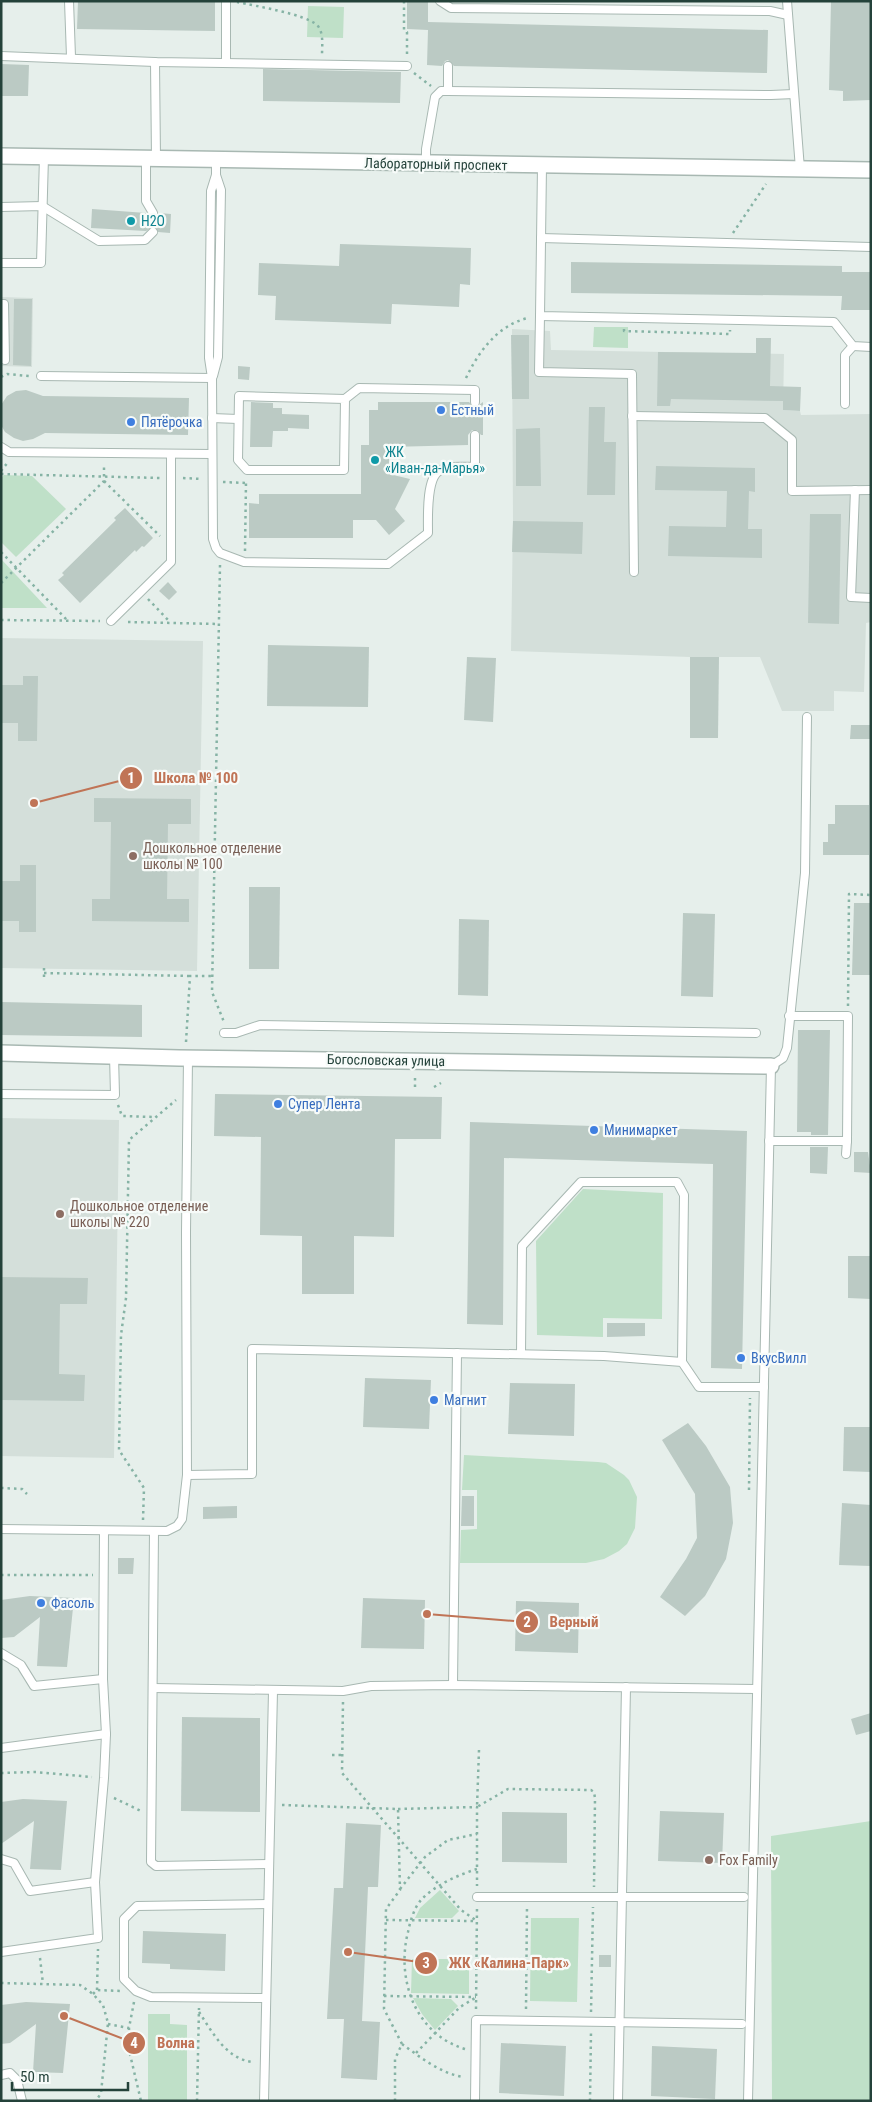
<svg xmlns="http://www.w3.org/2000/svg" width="872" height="2102" font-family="'Roboto Condensed',sans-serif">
<rect width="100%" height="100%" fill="#e6efeb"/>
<g fill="#d4dfda">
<path d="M1,297L33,298L32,367L1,366Z"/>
<path d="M512,329L550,331L551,350L784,354L783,410L800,411L801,415L871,414V622L866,623L864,692L834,691V711H782L760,657H690L511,651L513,521Z"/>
<path d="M1,638L203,641L197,971L1,968Z"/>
<path d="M1,1118L119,1120L114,1458L1,1456Z"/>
</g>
<g fill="#bfe0c8">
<path d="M308,6L344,7L343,38L307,37Z"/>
<path d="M594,327H628V348L593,347Z"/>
<path d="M4,475L32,476L66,509L16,557L1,542V478Z"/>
<path d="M1,559L47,608H1Z"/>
<path d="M583,1189L663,1193L662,1319L603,1318V1337L537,1335L536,1241Z"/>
<path d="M464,1455L598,1462L606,1463L624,1475L629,1480L637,1497L635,1528L627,1544L619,1551L604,1559L586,1563H460L461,1530L477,1529V1490H462Z"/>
<path d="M871,1821V2101H772L771,1836Z"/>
<path d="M440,1890L459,1911L452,1918H415L420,1908Z"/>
<path d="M531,1918H579L577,2002L530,2001Z"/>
<path d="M412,1959H469V1994L411,1993Z"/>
<path d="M413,1998L451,1999L458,2006L435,2030L422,2014Z"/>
<path d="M148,2014H170V2024L187,2025V2101H148Z"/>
</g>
<g fill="#bbcac4">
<path d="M78,1H215V31L77,29Z"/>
<path d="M407,1H428V22L768,30L767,73L454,66L448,60L445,61L442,66L427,65L428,30L407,29Z"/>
<path d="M831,1H871V100L843,101V91L829,90Z"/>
<path d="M1,64L29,65L28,96H1Z"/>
<path d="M263,69L401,72L400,103L263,101Z"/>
<path d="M92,209L146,213L153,219L156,218L159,213L171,214L170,233L158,232L154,226L146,231L91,228Z"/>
<path d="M340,244L471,248L470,285L460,284L459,307L392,304L391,324L275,320L276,296L258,295L259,263L339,266Z"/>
<path d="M571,262L842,266V272H871V310H841L842,296L571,293Z"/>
<path d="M14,299H32L31,366L13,365Z"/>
<path d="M511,335H529V399H512Z"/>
<path d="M756,338H771L770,386L801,387L800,411L783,410V401L671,399L670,406H657L658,352L756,353Z"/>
<path d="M238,366L250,367L249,380L238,379Z"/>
<path d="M26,390L43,396L189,398L188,435L45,433L33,439L23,441L14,438L5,432L1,425V405L7,396L16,391Z"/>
<path d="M251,402L273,403V408H282V414L309,415V429L288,428V431H273L272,447H250Z"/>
<path d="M378,402H469L475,408L483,402V435H481L477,430H472L468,435V445L389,447V474L410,479L395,509L405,521L389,535L376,520H353V538H249V503L259,504V494H361V445H369V410H378Z"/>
<path d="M589,407H605L604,442H616L615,495H587Z"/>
<path d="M540,428L541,486H516V429Z"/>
<path d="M656,466L755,468V492L749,491L748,529H762V558L668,556L669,526L726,527L727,491L655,490Z"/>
<path d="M125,508L153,538L144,547L142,546L136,552L135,550L80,603L58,580L64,575L62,573L116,520L114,518Z"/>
<path d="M810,514H841L839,624L808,623Z"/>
<path d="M513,521L583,522L582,554L512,552Z"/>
<path d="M168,582L177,592L169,600L159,591Z"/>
<path d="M268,645L369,647L368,707L267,706Z"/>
<path d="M467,657L496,658L493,722L464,720Z"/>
<path d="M690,657H719L718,738H690Z"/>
<path d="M23,676H38L37,741H18V723H1V685H23Z"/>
<path d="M851,725H871V739H850Z"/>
<path d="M94,798L191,799V824H168L167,899H189V922L92,921V899H110L111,822H94Z"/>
<path d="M835,805H869V855H823V842H828V824H835Z"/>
<path d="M20,865H36V932H19V921H1V881H20Z"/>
<path d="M249,887H280L279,969H249Z"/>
<path d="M854,903H871V975H852Z"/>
<path d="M683,913L715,914L713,997L681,996Z"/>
<path d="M459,919L489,920L488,996L458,995Z"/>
<path d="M1,1002L142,1005V1037L1,1035Z"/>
<path d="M798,1030H830L828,1135H811V1132H797Z"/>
<path d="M215,1094L442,1097L441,1139H395L394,1237L354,1236V1294H302V1236L260,1235L261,1137L214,1136Z"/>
<path d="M470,1122L747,1131L742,1369L711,1368L713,1164L504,1158L503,1325L467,1324Z"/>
<path d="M810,1147H828L827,1174L810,1173Z"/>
<path d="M854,1152H868L871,1173L854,1172Z"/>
<path d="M848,1256H871V1299L848,1298Z"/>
<path d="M1,1277L88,1278L87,1304H60L59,1374L85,1375L84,1401L1,1400Z"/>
<path d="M607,1323H645V1336L607,1337Z"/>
<path d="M365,1378L431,1380L429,1429L363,1427Z"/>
<path d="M510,1383L575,1384L574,1436L508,1434Z"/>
<path d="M688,1423L706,1446L730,1487L733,1523L726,1559L705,1596L685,1616L660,1597L686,1559L697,1538L695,1494L662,1440Z"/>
<path d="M844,1427H871V1472L843,1471Z"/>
<path d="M462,1496H474V1526H461Z"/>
<path d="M842,1503L871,1505V1566L839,1565Z"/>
<path d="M237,1506V1518L203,1519V1507Z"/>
<path d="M118,1558H134L133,1574H118Z"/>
<path d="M30,1596L74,1598L67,1667L37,1666L40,1617L14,1637L1,1638V1600Z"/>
<path d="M363,1598L425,1600L424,1649L361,1648Z"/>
<path d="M516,1601L579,1603L578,1653L515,1651Z"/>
<path d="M871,1713V1731L856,1735L851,1719Z"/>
<path d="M182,1717L260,1718V1812L181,1811Z"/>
<path d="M23,1799L67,1801L61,1870L30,1869L34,1821L1,1844V1802Z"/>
<path d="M660,1811L724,1813L722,1863L658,1861Z"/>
<path d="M502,1812L567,1813V1863L502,1862Z"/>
<path d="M346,1823L381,1825L378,1887H368L362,2021L380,2022L377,2080L341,2078L344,2019H327L334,1888H343Z"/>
<path d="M143,1931L226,1934L225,1971L170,1969V1964L142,1963Z"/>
<rect x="599" y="1955" width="12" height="12"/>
<path d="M26,2002L70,2004L63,2073L33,2072L36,2024L10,2043L1,2044V2005Z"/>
<path d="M501,2043L566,2046L564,2096L499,2093Z"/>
<path d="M652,2046L717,2049L715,2099L651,2096Z"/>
</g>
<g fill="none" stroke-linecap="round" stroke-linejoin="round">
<g stroke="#a8b8b2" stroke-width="10">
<g id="service">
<path d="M69,1L71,57"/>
<path d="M226,1V62"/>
<path d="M440,1L451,8L770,11L788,15"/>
<path d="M787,1L800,169"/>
<path d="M1,56L155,62L407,66"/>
<path d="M155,62L156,159"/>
<path d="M448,91L771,95L794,94"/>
<path d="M146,159V201L153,213"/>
<path d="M216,160V175L211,191L209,358L212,378L213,539L216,548L220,553L244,562L388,564L428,533C428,518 426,479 439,471C449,465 464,467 475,467V435"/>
<path d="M426,164V149L435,97L441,91H448V66"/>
<path d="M542,166L540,316L834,322L853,346L871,347"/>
<path d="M1,207L42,206L99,241L145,240L153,232"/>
<path d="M541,238L871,247"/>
<path d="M1,263H41L44,157"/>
<path d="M1,304H4L5,360"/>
<path d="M540,316L539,372L632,374L634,572"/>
<path d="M41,376L212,378"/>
<path d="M213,376L218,357L221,190L216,175"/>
<path d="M345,399L344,470H247L238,460L239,396L345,399L359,388L475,390V402"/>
<path d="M845,404V355L853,346"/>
<path d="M632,416L765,418L792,440V491L871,490"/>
<path d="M212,418L238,419"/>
<path d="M1,447L9,452L212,454"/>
<path d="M855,490L851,597L871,598"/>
<path d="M111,621L171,562V455"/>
<path d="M224,1033H236L260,1025L756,1033"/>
<path d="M1,1094L115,1095L114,1055"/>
<path d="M769,1141H847L848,1016H789"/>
<path d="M846,1154L847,1141"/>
<path d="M521,1354L522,1246L581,1182H677L684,1195L682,1362"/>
<path d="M187,1475L252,1474V1349L604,1356L682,1362L699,1387H764"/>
<path d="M1,1529L167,1531L177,1526L182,1519L187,1475L186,1232L188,1058"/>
<path d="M154,1531L151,1862L156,1866L269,1864"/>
<path d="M1,1653L21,1665L34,1686L103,1679"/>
<path d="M453,1685L457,1353"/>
<path d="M153,1688L343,1691L371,1686L453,1685L756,1689"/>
<path d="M1,1748L106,1734"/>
<path d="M1,1859L14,1863L30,1891L95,1882"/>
<path d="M477,1897H744"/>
<path d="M1,1952L98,1938L95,1882L104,1778L106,1734L103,1679L104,1531"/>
<path d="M266,1998L151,1997L136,1991L124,1979V1919L137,1906L268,1904"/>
<path d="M1,2075L10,2073L17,2080L22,2101"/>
<path d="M264,2101L273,1691"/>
<path d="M475,2101L476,2020L742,2024"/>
<path d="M618,2101L626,1687"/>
<path d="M748,2101L771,1066L783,1058L787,1048L805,873L807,717"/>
</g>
</g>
<g stroke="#a8b8b2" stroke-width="18">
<path id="minor" d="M1,1053L179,1058L771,1066"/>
</g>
<g stroke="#a8b8b2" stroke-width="18">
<path id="tertiary" d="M1,156L871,170"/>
</g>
<g stroke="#86b3a5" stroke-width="2.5" stroke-dasharray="2.5 4" stroke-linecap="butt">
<path d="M404,1V30L407,32V56"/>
<path d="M237,2C255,6 305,14 317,25C324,32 322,46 322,55"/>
<path d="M414,73L431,86"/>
<path d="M733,233L766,184"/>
<path d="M624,329V331L730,334V330"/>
<path d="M1,377L7,374L29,376"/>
<path d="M466,378C479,351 498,325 528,318"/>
<path d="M1,471L8,462"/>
<path d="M1,474L160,478"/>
<path d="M183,478L202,479"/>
<path d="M104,481L160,536"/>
<path d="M223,482L246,483"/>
<path d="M245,551L246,482"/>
<path d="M1,552L68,621"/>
<path d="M220,565L212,992L224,1022"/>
<path d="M1,583L104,481V465"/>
<path d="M148,599L170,622"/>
<path d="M1,620L100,621"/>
<path d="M128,622L219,624"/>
<path d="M44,968V978"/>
<path d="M44,973L190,976"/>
<path d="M848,1006L849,894L871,895"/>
<path d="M186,1042L190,976H212"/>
<path d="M415,1087V1076"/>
<path d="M434,1087L441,1083"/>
<path d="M118,1105L122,1116L155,1117"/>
<path d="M1,1488L22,1489L27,1494"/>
<path d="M749,1490L750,1398"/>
<path d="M143,1520L144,1488L119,1450L121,1335L126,1298L129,1140L176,1100"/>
<path d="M1,1575H93"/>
<path d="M343,1702L342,1773L461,1910L477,1921"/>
<path d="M479,1750L477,1807L508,1789L591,1790L594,1792L595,1798L594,1887"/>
<path d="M332,1755H342"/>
<path d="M1,1773L35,1772L92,1777"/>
<path d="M114,1798L141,1811"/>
<path d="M282,1805L398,1809L400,1890L386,1909L384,2009L402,2044L395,2059V2101"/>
<path d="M398,1809L477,1807V1886"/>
<path d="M400,1889L425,1857L448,1840L477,1834"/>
<path d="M386,1920L475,1921"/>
<path d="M40,1958L43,1984"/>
<path d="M1,1983L80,1985L93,1994L103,2005L108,2023L101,2093L96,2101"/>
<path d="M97,1990L98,1949"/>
<path d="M93,1994L97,1990L121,1991"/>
<path d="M384,1996L476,1997"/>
<path d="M134,2002L129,2028V2050L141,2101"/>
<path d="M476,2009L477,1907"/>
<path d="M526,2009L527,1907"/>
<path d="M199,2012C213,2033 226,2059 253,2062"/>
<path d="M591,2012L593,1907"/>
<path d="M108,2024L129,2028"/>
<path d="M402,2044C420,2057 441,2074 464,2077"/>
<path d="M465,2049C415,2034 396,1979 408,1932C410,1922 414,1908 421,1900C435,1885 458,1875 477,1869"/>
<path d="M416,2053L460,2007L475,1998"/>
<path d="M197,2101L199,2008"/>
<path d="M590,2101L591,2032"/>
</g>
<use href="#service" stroke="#fff" stroke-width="8"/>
<use href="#minor" stroke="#fff" stroke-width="15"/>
<use href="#tertiary" stroke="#fff" stroke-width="15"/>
</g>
<g fill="#0f9aa8" stroke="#f7fbf9" stroke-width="2">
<circle cx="131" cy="221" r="5"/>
<circle cx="375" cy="460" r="5"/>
</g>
<g fill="#3f7fe0" stroke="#f7fbf9" stroke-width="2">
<circle cx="441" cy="410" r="5"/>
<circle cx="131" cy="422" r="5"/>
<circle cx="278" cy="1104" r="5"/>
<circle cx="594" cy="1130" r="5"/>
<circle cx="741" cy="1358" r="5"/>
<circle cx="434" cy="1400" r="5"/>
<circle cx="41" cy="1603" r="5"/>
</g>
<g fill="#8d6e63" stroke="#f7fbf9" stroke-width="2">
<circle cx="133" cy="856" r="5"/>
<circle cx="60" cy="1214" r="5"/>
<circle cx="709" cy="1860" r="5"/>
</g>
<g text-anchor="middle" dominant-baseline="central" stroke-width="4.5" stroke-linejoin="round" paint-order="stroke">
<g font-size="14" fill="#24423a" stroke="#f7fbf9">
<text transform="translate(436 164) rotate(1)">Лабораторный проспект</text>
<text transform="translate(386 1060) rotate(1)">Богословская улица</text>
</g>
<g font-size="14" fill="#0d838f" stroke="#f7fbf9" text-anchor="start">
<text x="141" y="221">H2O</text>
<text x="385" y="452">ЖК<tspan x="385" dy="16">«Иван-да-Марья»</tspan></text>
</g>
<g font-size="14" fill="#366cbe" stroke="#f7fbf9" text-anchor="start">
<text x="451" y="410">Естный</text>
<text x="141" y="422">Пятёрочка</text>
<text x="288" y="1104">Супер Лента</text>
<text x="604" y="1130">Минимаркет</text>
<text x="751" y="1358">ВкусВилл</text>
<text x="444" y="1400">Магнит</text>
<text x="51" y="1603">Фасоль</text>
</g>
<g font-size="14" fill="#785e54" stroke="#f7fbf9" text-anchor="start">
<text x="143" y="848">Дошкольное отделение<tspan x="143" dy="16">школы № 100</tspan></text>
<text x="70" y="1206">Дошкольное отделение<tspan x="70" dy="16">школы № 220</tspan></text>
<text x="719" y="1860">Fox Family</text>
</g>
</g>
<path fill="none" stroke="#c07456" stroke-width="2" d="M34 803L131 778M427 1614L527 1622M348 1952L426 1963M64 2016L134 2043"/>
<g fill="#c07456" stroke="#f7fbf9" stroke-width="2">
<circle cx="34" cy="803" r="5"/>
<circle cx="427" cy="1614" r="5"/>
<circle cx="348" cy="1952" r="5"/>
<circle cx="64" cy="2016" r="5"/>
<circle cx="131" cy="778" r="12"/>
<circle cx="527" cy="1622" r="12"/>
<circle cx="426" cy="1963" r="12"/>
<circle cx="134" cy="2043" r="12"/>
</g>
<g font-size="15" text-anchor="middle" font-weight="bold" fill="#fff">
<text x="131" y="783">1</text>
<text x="527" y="1627">2</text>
<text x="426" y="1968">3</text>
<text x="134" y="2048">4</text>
</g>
<g font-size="15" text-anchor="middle" font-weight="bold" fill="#c07456" stroke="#f7fbf9" stroke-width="4.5" stroke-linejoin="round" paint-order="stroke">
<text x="196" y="783">Школа № 100</text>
<text x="574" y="1627">Верный</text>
<text x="509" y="1968">ЖК «Калина-Парк»</text>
<text x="176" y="2048">Волна</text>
</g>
<rect width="872" height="2102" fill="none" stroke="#24423a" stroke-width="5"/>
<path d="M12 2082v8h116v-8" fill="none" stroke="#24423a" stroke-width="2.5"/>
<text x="20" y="2082" font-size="15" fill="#24423a" stroke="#f7fbf9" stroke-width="4" paint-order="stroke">50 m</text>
</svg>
